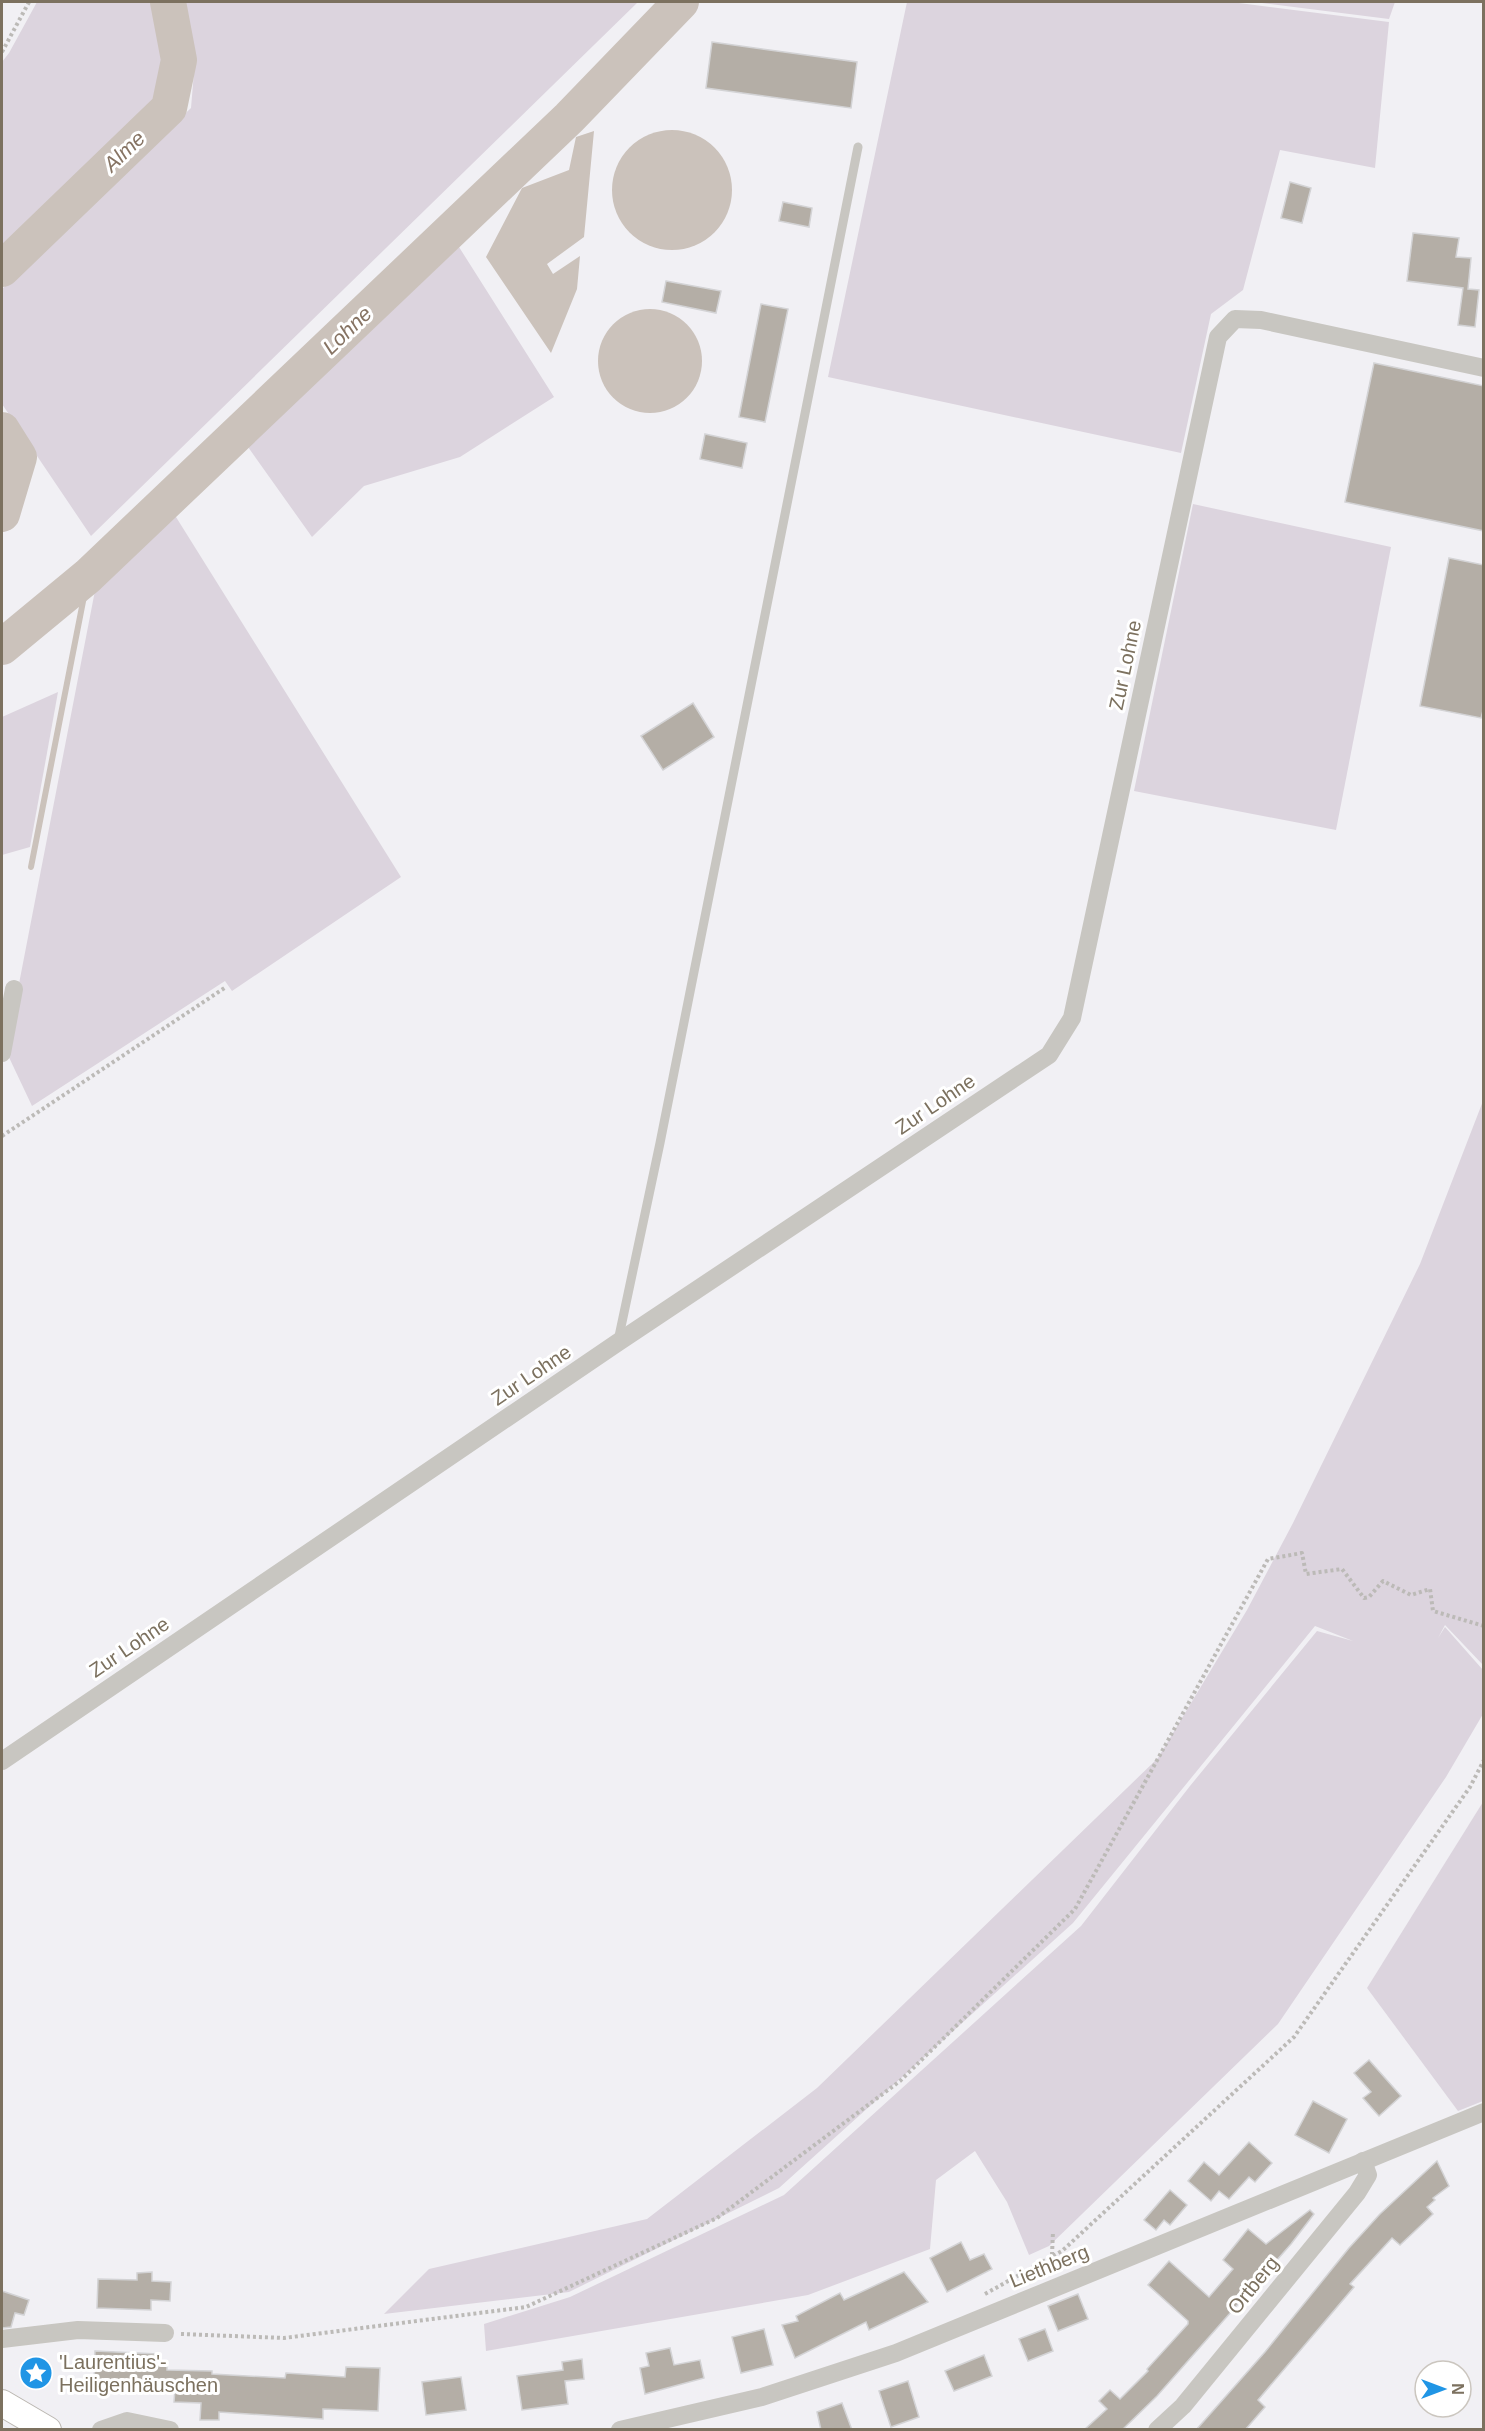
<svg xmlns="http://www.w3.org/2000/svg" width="1485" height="2431" font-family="Helvetica,sans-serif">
<rect width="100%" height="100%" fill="#f1f0f4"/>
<g fill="#dcd4de">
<path d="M37,2H156L168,62L162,106L2,259V62L9,53Z"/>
<path d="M183,2H638L91,536L2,404V289L191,108L195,60Z"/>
<path d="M907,2H1231L1389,22L1375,168L1280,150L1243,290L1211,314L1181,453L828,377Z"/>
<path d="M1254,2H1395L1389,19Z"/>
<path d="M459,247L554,397L460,457L364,486L312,537L248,447Z"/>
<path d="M1193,504L1391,547L1336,830L1134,791Z"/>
<path d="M171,509L401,877L232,991L225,981L32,1106L6,1051L98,575Z"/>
<path d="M58,692L30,847L2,855V717Z"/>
<path d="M1483,1101V1665L1445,1625L1438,1638L1445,1627L1483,1670V1714L1446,1777L1278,2024L1049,2246L1029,2255L1007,2202L975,2151L936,2180L930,2249L808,2295L486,2351L484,2324L570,2297L784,2195L1081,1926L1190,1786L1317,1631L1353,1641L1315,1626L1073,1923L779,2188L569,2292L384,2314L429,2269L647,2219L817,2088L1158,1758L1247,1610L1293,1523L1420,1264Z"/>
<path d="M1483,1802V2101L1458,2111L1367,1988Z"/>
</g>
<g fill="#cbc2bb">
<circle cx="672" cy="190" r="60"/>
<path d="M594,131L584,237L547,264L553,274L580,256L577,289L551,353L486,257L522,188L569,170L576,137Z"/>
<circle cx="650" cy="361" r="52"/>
</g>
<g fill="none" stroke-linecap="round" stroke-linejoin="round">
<path stroke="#cbc2bb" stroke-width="6" d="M31,867L88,576"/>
<g stroke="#cbc2bb" stroke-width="36">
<path d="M2,269L169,108L179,60L168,2"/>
<path d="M2,430L19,457L2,514"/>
<path d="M2,647L88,576L569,118L681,2"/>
</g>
</g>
<g fill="#b4aea6" stroke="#d3d3d5" stroke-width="1.5">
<path d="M712,42L857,62L851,108L706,88Z"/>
<path d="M1290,182L1311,188L1302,223L1281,218Z"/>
<path d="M783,202L812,208L809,227L779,221Z"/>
<path d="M1413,233L1459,238L1456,257L1471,258L1468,289L1479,290L1475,327L1458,325L1463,288L1407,281Z"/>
<path d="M666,281L721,291L716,313L662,302Z"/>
<path d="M761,304L788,309L765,422L739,417Z"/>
<path d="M1374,363L1484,386V531L1345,502Z"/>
<path d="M705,434L747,443L742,468L700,459Z"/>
<path d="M1449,558L1484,565V707L1481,718L1420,706Z"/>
<path d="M693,703L714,737L663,770L641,736Z"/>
<path d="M1369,2060L1401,2096L1379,2116L1363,2098L1371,2092L1354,2073Z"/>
<path d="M1313,2101L1347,2119L1329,2153L1295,2135Z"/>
<path d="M1249,2142L1272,2163L1255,2182L1249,2177L1229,2199L1219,2191L1211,2201L1188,2181L1204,2162L1219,2175Z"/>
<path d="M1437,2161L1449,2186L1433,2198L1435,2200L1427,2207L1433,2214L1400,2245L1392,2238L1350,2284L1354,2287L1258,2400L1265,2407L1245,2430H1196L1265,2352L1349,2248L1380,2214Z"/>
<path d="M1170,2190L1187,2205L1170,2225L1164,2220L1156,2230L1144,2220Z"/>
<path d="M1310,2210L1314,2214L1291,2244L1157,2396L1122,2430H1084L1107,2409L1099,2401L1110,2390L1120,2399L1148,2371L1147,2369L1188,2324V2321L1148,2285L1169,2261L1209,2297L1233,2269L1223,2260L1248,2229L1266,2244Z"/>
<path d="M961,2242L970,2260L984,2254L992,2269L947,2292L930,2258Z"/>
<path d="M152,2272V2281L171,2282L170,2301L151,2300V2310L97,2308L98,2279L137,2280V2273Z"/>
<path d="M904,2272L928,2302L869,2330L866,2322L795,2358L782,2325L798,2321L796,2316L840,2293L844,2300Z"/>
<path d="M2,2291L29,2300L24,2315L15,2313L11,2327L2,2328Z"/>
<path d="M1078,2294L1088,2319L1058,2331L1048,2306Z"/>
<path d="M764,2329L773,2365L741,2373L732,2337Z"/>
<path d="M1045,2329L1053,2351L1028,2361L1019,2339Z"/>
<path d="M670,2348L674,2365L700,2360L704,2378L645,2394L640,2368L649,2366L646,2353Z"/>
<path d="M95,2351L157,2354V2362L167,2363V2370L212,2371V2374L285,2378L286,2373L345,2377L346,2367L380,2368L378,2411L323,2409V2419L219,2412V2420H200L201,2403L174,2402L175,2389L94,2386Z"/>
<path d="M984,2355L992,2376L954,2391L945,2371Z"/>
<path d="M582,2359L584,2379L565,2381L568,2404L522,2410L517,2376L563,2370L562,2362Z"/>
<path d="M461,2377L466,2410L426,2415L422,2382Z"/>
<path d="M908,2381L919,2417L891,2427L879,2391Z"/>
<path d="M842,2403L852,2430H821L817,2412Z"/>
</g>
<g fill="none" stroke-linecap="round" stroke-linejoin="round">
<g stroke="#bbb7b1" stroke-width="28">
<path id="secondary" d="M2,2403L48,2430"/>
</g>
<g stroke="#bcbab7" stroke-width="4" stroke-dasharray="3 3" stroke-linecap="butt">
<path d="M2,52L29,2"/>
<path d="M2,1136L226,987"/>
<path d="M1052,2255L1053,2231"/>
<path d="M985,2294L1062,2251L1294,2037L1470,1787L1484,1760"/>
<path d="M181,2334L284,2338L526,2307L717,2218L900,2081L1075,1909L1268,1559L1302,1553L1306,1574L1342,1569L1364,1598L1369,1597L1383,1581L1411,1595L1430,1589L1433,1611L1484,1626"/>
</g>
<path stroke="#c8c6c1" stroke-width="9" d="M618,1341L660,1143L858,147"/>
<g stroke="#c8c6c1" stroke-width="18">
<path d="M2,1053L14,989"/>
<path d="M2,1761L617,1343L1049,1055L1072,1018L1218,337L1235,319L1261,320L1484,368"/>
<path d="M2,2339L78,2330L165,2333"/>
<path d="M101,2430L127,2421L170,2430"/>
<path d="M620,2430L762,2397L896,2353L1484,2112"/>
<path d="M1157,2430L1183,2406L1357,2193L1368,2175L1363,2161"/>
</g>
<use href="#secondary" stroke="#fff" stroke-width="26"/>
</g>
<defs>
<g id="sight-disc" transform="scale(1.725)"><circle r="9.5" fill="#2095e5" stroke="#fff"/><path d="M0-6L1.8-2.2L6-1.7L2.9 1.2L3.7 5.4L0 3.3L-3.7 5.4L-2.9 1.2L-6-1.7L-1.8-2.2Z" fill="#fff"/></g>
</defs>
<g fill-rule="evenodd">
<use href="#sight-disc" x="36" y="2373"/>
</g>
<g text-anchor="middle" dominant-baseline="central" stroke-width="6" stroke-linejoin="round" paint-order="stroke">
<g font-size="20" fill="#7c715f" stroke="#fff">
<text transform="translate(1125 665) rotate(-78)">Zur Lohne</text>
<text transform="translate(935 1104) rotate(-34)">Zur Lohne</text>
<text transform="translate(531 1375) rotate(-34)">Zur Lohne</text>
<text transform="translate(129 1647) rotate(-34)">Zur Lohne</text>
<text transform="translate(1049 2266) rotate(-22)">Liethberg</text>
<text transform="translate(1253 2285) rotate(-51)">Ortberg</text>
</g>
<g font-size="20" fill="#7c715f" stroke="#fff" text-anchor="start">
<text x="59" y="2362">'Laurentius'-<tspan x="59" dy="23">Heiligenhäuschen</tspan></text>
</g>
<g font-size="21" font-style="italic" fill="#867363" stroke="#fff">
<text transform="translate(124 151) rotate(-44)">Alme</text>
<text transform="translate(347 330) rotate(-44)">Lohne</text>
</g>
</g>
<rect width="1485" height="2431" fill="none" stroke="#7c715f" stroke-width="6"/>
<g transform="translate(1443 2389) rotate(90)"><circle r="28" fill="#ffffff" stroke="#cbc6bf" stroke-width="1.5"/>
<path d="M0-4.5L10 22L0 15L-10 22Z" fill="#2095e5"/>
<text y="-9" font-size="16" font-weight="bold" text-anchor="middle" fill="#7c715f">N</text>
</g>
</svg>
